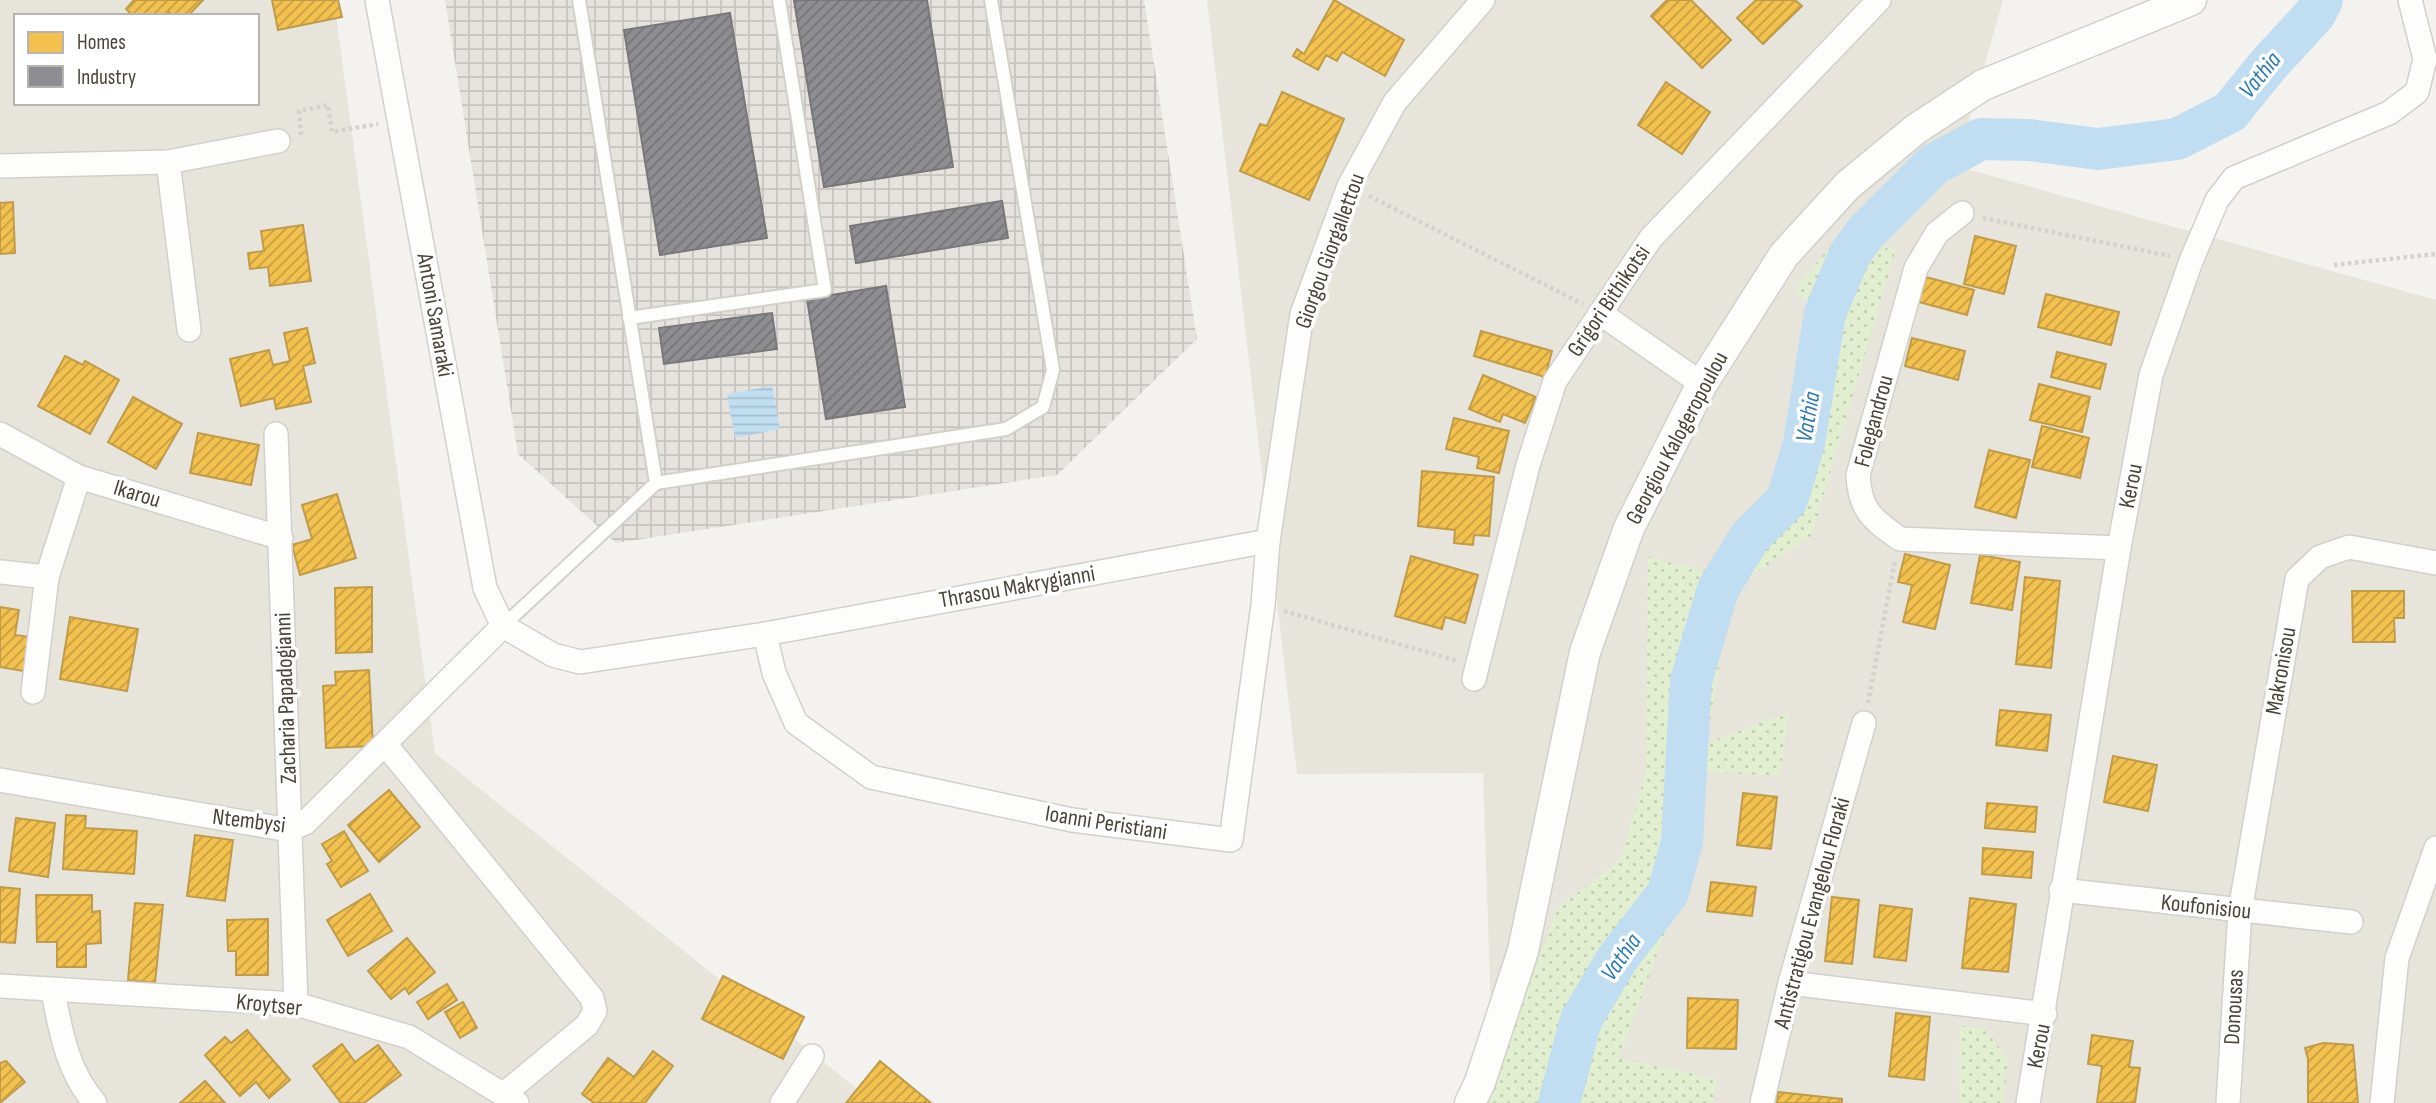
<svg xmlns="http://www.w3.org/2000/svg" width="2436" height="1103" font-family="'Sofia Sans Condensed',sans-serif">
<defs>
<pattern id="industrial-grid" width="8" height="8" patternUnits="userSpaceOnUse" patternTransform="scale(1.75)"><rect width="8" height="8" fill="#e6e2de"/><path d="M0 4h8M4 0v8" fill="none" stroke="#c7c3bf"/></pattern>
<pattern id="grass-dots" width="8" height="8" patternUnits="userSpaceOnUse" patternTransform="scale(1.75)"><rect width="8" height="8" fill="#e1eecf"/><path d="M2 2h.1M6 6h.1" fill="none" stroke="#c3cdb2" stroke-width="1.8" stroke-linecap="round"/></pattern>
<pattern id="water-rules" width="6" height="5" patternUnits="userSpaceOnUse" patternTransform="scale(1.75)"><rect width="6" height="5" fill="#c0ddf1"/><path d="M0 2.5h6" fill="none" stroke="#a6bfcf"/></pattern>
<pattern id="homes-hatch" width="6" height="6" patternUnits="userSpaceOnUse" patternTransform="scale(1.75)"><rect width="6" height="6" fill="#f2c14e"/><path d="M-1 1l2-2M0 6l6-6M5 7l2-2" fill="none" stroke="#c69e42"/></pattern>
<pattern id="industry-hatch" width="6" height="6" patternUnits="userSpaceOnUse" patternTransform="scale(1.75)"><rect width="6" height="6" fill="#8d8d92"/><path d="M-1 1l2-2M0 6l6-6M5 7l2-2" fill="none" stroke="#757578"/></pattern>
</defs>
<rect width="100%" height="100%" fill="#f4f2ee"/>
<g fill="#e7e4dc" fill-rule="evenodd">
<path d="M0,0H334L435,753L875,1103H0ZM16,16H257V103H16Z"/>
<path d="M1207,0H2003L1956,166L2436,300V1103H1494L1483,773L1297,774Z"/>
</g>
<path fill="url(#industrial-grid)" d="M445,0H1144L1197,339L1057,475L616,543L518,454Z"/>
<g fill="url(#grass-dots)">
<path d="M1831,245L1896,249L1812,535L1731,590L1707,743L1789,712L1780,776L1707,772L1700,854L1666,930L1619,1058L1717,1079L1712,1103H1486L1557,909L1620,860L1646,772L1648,557L1710,572L1772,485L1836,326L1794,291Z"/>
<path d="M1960,1026L1984,1028L2008,1059L2003,1103H1959Z"/>
</g>
<path fill="url(#water-rules)" d="M772,386L780,429L735,438L727,394Z"/>
<g fill="url(#homes-hatch)" stroke="#c09c48" stroke-width="2">
<path d="M134,0H203L188,16H172L169,12L165,16H133L126,9Z"/>
<path d="M272,0H338L342,17L278,30Z"/>
<path d="M1334,0L1404,40L1385,76L1342,52L1337,61L1326,55L1318,70L1293,56L1297,49L1304,54Z"/>
<path d="M1667,0H1691L1731,40L1702,68L1651,16Z"/>
<path d="M1756,0H1795L1802,6L1763,44L1737,18Z"/>
<path d="M1666,82L1710,112L1682,154L1638,125Z"/>
<path d="M1282,92L1344,119L1309,200L1240,171L1260,124L1267,126Z"/>
<path d="M13,202L15,253L0,254V203Z"/>
<path d="M303,225L311,281L270,286L268,267L250,269L248,253L264,251L261,231Z"/>
<path d="M1975,236L2016,246L2004,294L1964,284Z"/>
<path d="M1926,277L1974,290L1967,315L1919,302Z"/>
<path d="M2046,294L2119,312L2111,345L2038,327Z"/>
<path d="M307,328L315,363L303,366L311,402L276,409L274,398L241,406L230,359L269,350L273,365L290,361L284,333Z"/>
<path d="M1481,331L1552,351L1545,377L1474,356Z"/>
<path d="M1912,338L1965,351L1958,380L1905,366Z"/>
<path d="M2057,352L2106,364L2100,389L2051,377Z"/>
<path d="M65,356L83,365L85,361L119,380L90,434L38,406Z"/>
<path d="M1483,375L1536,397L1525,423L1503,414L1500,422L1469,409Z"/>
<path d="M2039,384L2090,397L2082,432L2030,420Z"/>
<path d="M133,397L182,424L156,469L108,442Z"/>
<path d="M1454,418L1509,431L1499,473L1477,468L1479,457L1446,449Z"/>
<path d="M2042,426L2089,438L2080,478L2032,467Z"/>
<path d="M198,433L259,445L251,485L190,473Z"/>
<path d="M1989,450L2030,460L2016,518L1975,507Z"/>
<path d="M1422,471L1494,477L1489,536L1474,535L1473,545L1454,543L1455,530L1418,526Z"/>
<path d="M337,494L356,558L300,575L292,545L312,539L302,505Z"/>
<path d="M1905,554L1950,565L1935,629L1903,622L1912,585L1898,582Z"/>
<path d="M1980,555L2020,562L2012,610L1971,603Z"/>
<path d="M1411,556L1478,575L1465,623L1445,617L1442,629L1395,616Z"/>
<path d="M2025,577L2060,581L2051,668L2016,664Z"/>
<path d="M372,587V652L336,653L335,588Z"/>
<path d="M2352,591H2404V618H2394L2395,642H2353Z"/>
<path d="M0,607L19,610L15,635L30,637L24,671L0,667Z"/>
<path d="M70,617L138,629L127,691L60,679Z"/>
<path d="M369,670L373,746L326,748L323,686L336,685L335,672Z"/>
<path d="M2000,710L2051,715L2047,751L1996,745Z"/>
<path d="M2113,756L2157,765L2148,811L2104,802Z"/>
<path d="M389,790L420,827L379,862L348,825Z"/>
<path d="M1743,793L1777,797L1771,849L1737,845Z"/>
<path d="M1987,803L2037,807L2035,832L1985,828Z"/>
<path d="M66,815L86,816L85,828L137,831L134,874L63,869Z"/>
<path d="M16,818L55,823L48,877L9,871Z"/>
<path d="M344,831L368,871L341,887L327,864L332,861L322,844Z"/>
<path d="M195,835L233,840L225,901L187,896Z"/>
<path d="M1983,848L2033,852L2031,878L1982,874Z"/>
<path d="M1711,882L1756,887L1752,916L1707,911Z"/>
<path d="M0,887L20,889L15,943L0,942Z"/>
<path d="M370,894L392,931L348,956L327,920Z"/>
<path d="M36,895H92V912L100,911L101,943L86,944V967H57V942H37Z"/>
<path d="M1832,897L1859,900L1852,964L1825,961Z"/>
<path d="M1970,898L2016,904L2008,972L1962,968Z"/>
<path d="M135,903L163,905L155,983L128,980Z"/>
<path d="M1880,905L1912,909L1906,961L1874,957Z"/>
<path d="M268,919V975H236V951H228L227,920Z"/>
<path d="M407,938L435,972L409,994L405,988L391,999L368,971Z"/>
<path d="M723,976L804,1017L783,1059L702,1019Z"/>
<path d="M447,984L457,1000L428,1019L417,1002Z"/>
<path d="M1688,998L1738,1000L1736,1049L1687,1048Z"/>
<path d="M463,1002L477,1028L460,1038L445,1012Z"/>
<path d="M1896,1013L1930,1017L1924,1080L1889,1076Z"/>
<path d="M247,1030L290,1080L269,1098L256,1082L240,1096L205,1055L225,1037L231,1043Z"/>
<path d="M2092,1035L2133,1041L2129,1067L2140,1068L2135,1103H2097L2102,1066L2088,1064Z"/>
<path d="M2323,1043L2353,1045L2358,1103H2308V1059L2305,1048Z"/>
<path d="M342,1044L355,1062L378,1045L401,1075L364,1103H341L313,1066Z"/>
<path d="M653,1051L673,1066L645,1103H594L582,1094L608,1058L634,1077Z"/>
<path d="M6,1061L25,1082L0,1103V1063Z"/>
<path d="M880,1061L931,1103H846Z"/>
<path d="M205,1081L225,1103H180Z"/>
<path d="M1778,1092L1842,1099V1103H1777Z"/>
</g>
<g fill="url(#industry-hatch)" stroke="#797777" stroke-width="2">
<path d="M794,0H927L953,167L824,187Z"/>
<path d="M730,13L767,238L660,255L624,30Z"/>
<path d="M1002,201L1008,238L856,263L850,226Z"/>
<path d="M886,286L905,407L826,419L807,299Z"/>
<path d="M772,313L777,349L664,364L659,328Z"/>
</g>
<g fill="none" stroke-linecap="round" stroke-linejoin="round">
<path stroke="#c0ddf1" stroke-width="42" d="M1559,1103L1581,1020L1617,959L1668,893L1682,842L1691,681L1718,589L1750,537L1787,500L1804,443L1825,313L1850,254L1866,232L1933,165L1981,139L2029,140L2098,149L2177,139L2230,112L2268,65L2315,14L2322,0"/>
<g stroke="#d2d0cb" stroke-width="16">
<g id="service">
<path d="M629,318L825,290L779,0"/>
<path d="M656,483L1006,429L1043,407L1053,370L991,0"/>
<path d="M503,626L656,483L579,0"/>
</g>
</g>
<g stroke="#d2d0cb" stroke-width="26">
<g id="minor">
<path d="M377,0L485,588L503,626"/>
<path d="M168,162L189,330"/>
<path d="M0,166L168,162L278,141"/>
<path d="M1962,213L1937,233L1916,268L1858,475C1860,511 1872,519 1900,539L2119,548"/>
<path d="M1600,313L1702,384"/>
<path d="M0,434L79,477L281,538"/>
<path d="M276,434L296,1004"/>
<path d="M0,572L47,577"/>
<path d="M503,626L553,655L580,662L765,634L1268,541"/>
<path d="M765,634L774,673L796,723L871,777L1072,820L1231,840L1263,605L1268,541L1302,314L1349,186L1395,102L1483,0"/>
<path d="M1474,679L1528,465L1555,381L1651,238L1879,0"/>
<path d="M33,692L47,577L79,477"/>
<path d="M385,744L592,998L595,1011L587,1025L504,1094"/>
<path d="M0,780L289,830L305,823L503,626"/>
<path d="M2061,890L2351,922"/>
<path d="M1790,983L2045,1014"/>
<path d="M0,986L296,1004L409,1037L517,1103"/>
<path d="M53,992C61,1032 67,1071 95,1103"/>
<path d="M782,1103L812,1056"/>
<path d="M1762,1103L1790,983L1864,723"/>
<path d="M2028,1103L2119,548L2151,375L2191,261L2217,200L2234,178L2389,113L2417,92L2425,59L2410,0"/>
<path d="M2228,1103L2240,911L2297,579L2320,557L2349,547L2436,563"/>
<path d="M2382,1103L2397,958L2436,848"/>
</g>
</g>
<g stroke="#d2d0cb" stroke-width="33">
<path id="tertiary" d="M1470,1103L1480,1082L1523,951L1585,652L1629,528L1702,384L1784,255L1848,185L1916,129L1983,85L2191,0"/>
</g>
<g stroke="#d3d2cc" stroke-width="4.5" stroke-dasharray="3.5 3.5" stroke-linecap="butt">
<path d="M301,135L299,111L328,105L332,132L378,124"/>
<path d="M1369,196L1583,304"/>
<path d="M1983,218L2170,256"/>
<path d="M2334,265L2436,254"/>
<path d="M1284,611L1458,661"/>
<path d="M1868,703L1895,560"/>
</g>
<use href="#service" stroke="#fdfdfc" stroke-width="12"/>
<use href="#minor" stroke="#fdfdfc" stroke-width="23"/>
<use href="#tertiary" stroke="#fdfdfc" stroke-width="30"/>
</g>
<g text-anchor="middle" dominant-baseline="central" stroke-width="7" stroke-linejoin="round" paint-order="stroke">
<g font-size="23" fill="#4b4439" stroke="#fff">
<text transform="translate(1330 251) rotate(-70)">Giorgou Giorgallettou</text>
<text transform="translate(1609 301) rotate(-56)">Grigori Bithikotsi</text>
<text transform="translate(435 315) rotate(80)">Antoni Samaraki</text>
<text transform="translate(1874 421) rotate(-75)">Folegandrou</text>
<text transform="translate(1677 438) rotate(-62)">Georgiou Kalogeropoulou</text>
<text transform="translate(2131 486) rotate(-79)">Kerou</text>
<text transform="translate(137 494) rotate(17)">Ikarou</text>
<text transform="translate(1017 587) rotate(-10)">Thrasou Makrygianni</text>
<text transform="translate(2281 671) rotate(-80)">Makronisou</text>
<text transform="translate(286 698) rotate(-92)">Zacharia Papadogianni</text>
<text transform="translate(249 821) rotate(7)">Ntembysi</text>
<text transform="translate(1106 823) rotate(9)">Ioanni Peristiani</text>
<text transform="translate(2206 907) rotate(6)">Koufonisiou</text>
<text transform="translate(1812 913) rotate(-75)">Antistratigou Evangelou Floraki</text>
<text transform="translate(269 1005) rotate(6)">Kroytser</text>
<text transform="translate(2234 1007) rotate(-87)">Donousas</text>
<text transform="translate(2039 1046) rotate(-79)">Kerou</text>
</g>
<g font-size="24" font-style="italic" fill="#2e7ab2" stroke="#fff">
<text transform="translate(2260 75) rotate(-51)">Vathia</text>
<text transform="translate(1808 417) rotate(-80)">Vathia</text>
<text transform="translate(1621 957) rotate(-55)">Vathia</text>
</g>
</g>
<rect x="14" y="14" width="245" height="91" fill="#ffffff" stroke="#b7b4b0" stroke-width="2"/>
<rect x="28" y="32" width="35" height="21" fill="#f2c14e" stroke="#b7b4b0" stroke-width="2"/>
<text x="77" y="49" font-size="21" fill="#4b4439">Homes</text>
<rect x="28" y="66" width="35" height="21" fill="#8d8d92" stroke="#b7b4b0" stroke-width="2"/>
<text x="77" y="84" font-size="21" fill="#4b4439">Industry</text>
</svg>
